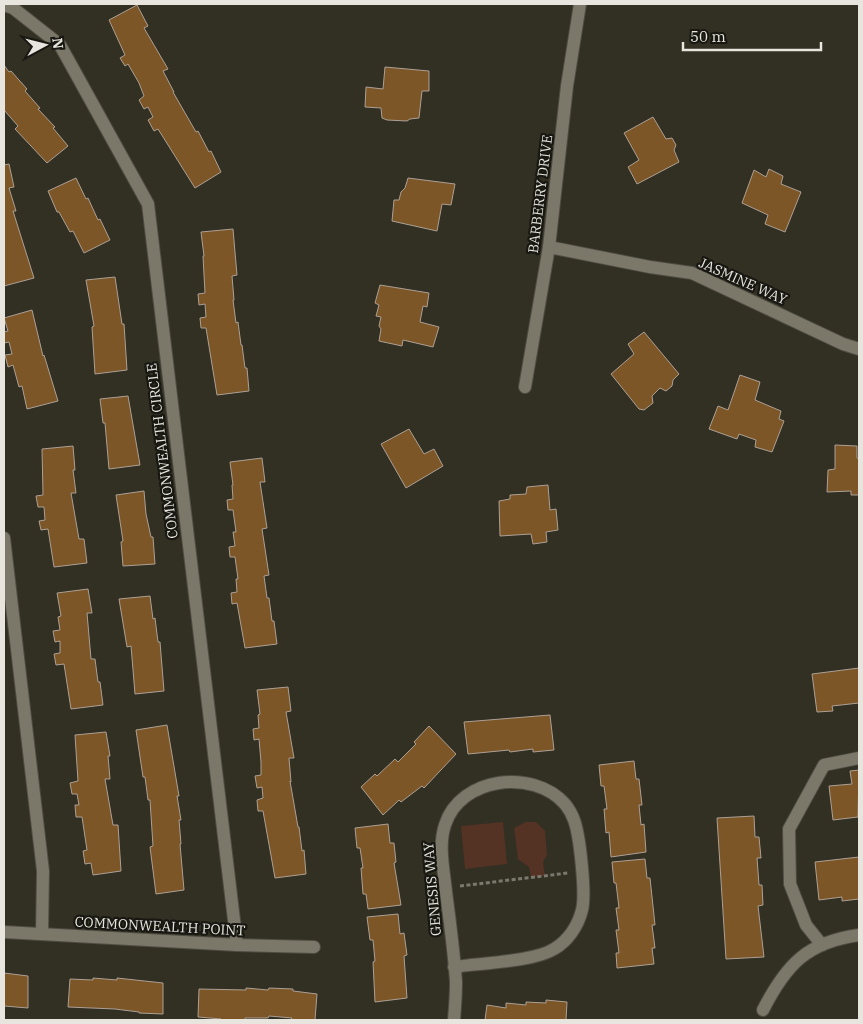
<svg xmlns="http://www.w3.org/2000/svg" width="863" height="1024" font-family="'IBM Plex Serif',serif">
<rect width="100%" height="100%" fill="#322f23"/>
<g fill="#543224">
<path d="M503,822L507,864L465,869L461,826Z"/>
<path d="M526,822H536L545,831L547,855L543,862L545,876L531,877L529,867L518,859L514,828Z"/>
</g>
<g fill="#7d5628" stroke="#aca095">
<path d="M137,5L148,26L144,28L168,69L163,71L174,92H173L196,132L198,131L209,152L211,151L221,172L195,188L158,129L154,131L148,120L153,117L148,107L144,109L139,100L144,96L139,83L128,64L125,66L120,58L125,55L109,20Z"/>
<path d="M4,65L9,72L11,71L27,89L25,91L40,108L38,109L55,127L53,128L68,146L47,163L15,129L18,126L4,110Z"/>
<path d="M385,67L429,71V91H422L419,118L410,119L407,121L387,120L382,118L381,108L365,107L366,87L383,89Z"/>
<path d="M653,117L666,139L672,138L676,145L674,150L679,162L637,184L628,167L639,160L624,133Z"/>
<path d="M9,164L14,187L9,188L16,211H13L34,278L4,286V165Z"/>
<path d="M769,169L783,176L781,184L801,192L785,232L765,224L768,215L742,203L754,170L766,177Z"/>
<path d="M76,178L86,199L88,198L98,220L100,219L110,240L84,253L73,231L70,232L59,212H57L48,191Z"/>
<path d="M408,178L455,184L451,205L442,204L437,231L392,221L394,200H399L401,192L405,188Z"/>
<path d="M233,229L237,275L232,276L234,300H233L236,323L238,322L241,345H242L245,368H247L249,391L217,395L206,328H201L200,318L206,317L205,304L199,305L198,294L205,293L203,256H204L201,232Z"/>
<path d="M115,277L122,324H124L127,370L95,374L92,327L94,326L86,280Z"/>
<path d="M380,285L429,293L427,307L423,306L420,322L439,327L433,347L403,340L402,346L379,341L381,329L379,326L381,317L376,316L379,305L375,303Z"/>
<path d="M32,310L43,356L44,355L58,401L27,409L22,386L19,387L13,365L8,367L5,355L12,354L9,342L4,343V332L8,331L4,318Z"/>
<path d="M644,332L679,374L673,380L672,386L666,391L660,388L652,396L653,403L644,410L639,409L611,374L634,354L628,344Z"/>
<path d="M740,375L760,382L755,400L781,411L779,419L784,421L772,452L755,447L756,440L739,434L737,439L709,429L718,406L728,410Z"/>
<path d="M128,396L140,465L109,469L105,423H103L100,399Z"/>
<path d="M409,429L424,454L434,449L443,466L406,488L381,444Z"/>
<path d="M835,445L857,446V458L859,459V495H851V491L827,492L828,470L835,469Z"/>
<path d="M73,446L75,470H73L76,493H71L79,539H84L87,563L54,567L48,529L41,530L39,521L45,520L44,507H38L36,496L43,495L42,449Z"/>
<path d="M262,458L265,482H260L267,528L262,529L269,575L264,576L267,598H269L272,621H274L277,644L245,648L237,603L232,604L231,593L237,592L236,579H238L235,557H230L229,547L235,546L233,532H236L233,510H228L227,500L233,499L232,485H233L230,462Z"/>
<path d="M548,485L550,510L556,509L558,530L546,532L547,542L533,544L531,534L500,536L499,501L510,499V495L526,494L527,487Z"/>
<path d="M144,491L146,514L151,537H153L155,564L123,566L121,542L123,541L116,495Z"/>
<path d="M88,589L92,613H87L91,659H95L98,682H100L103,705L71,709L64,664L56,665L54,654L60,653V641L55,642L53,631L60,630L58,617L61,616L57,593Z"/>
<path d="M150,596L153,619L155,618L158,642H160L164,691L135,694L131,646L127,647L119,599Z"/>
<path d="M859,668V703L832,706L833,711L817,712L812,674Z"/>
<path d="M288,687L291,711L286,712L294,758H289L291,782L290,781L298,827H299L302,851L304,850L306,874L275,878L263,811H258L257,800L263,798L262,787L257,788L255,776L261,775V762L259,739L254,740L253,729L259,728L258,715L260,714L257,690Z"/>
<path d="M550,715L554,750L533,752V749L510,752L509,750L468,754L464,722Z"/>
<path d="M167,725L179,796H177L181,820H179L181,844H180L184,890L156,894L150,847L153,846L150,800H148L145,777H143L136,730Z"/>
<path d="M429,726L456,754L424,788L422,786L401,802L399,800L383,815L361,787L375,774L377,776L395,759L398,762L416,744L414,742Z"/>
<path d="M106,732L110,756H108L110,779H105L113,825H118L121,871L93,875L91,863L85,864L83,851L87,850L82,817H76L75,805H79L77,794H72L70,783L78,781L75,735Z"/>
<path d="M634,761L636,779H639L642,805H639L641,825L644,824L646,852L611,857L609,832L606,833L604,809H607L604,786H601L599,765Z"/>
<path d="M859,770L858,817L833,820L829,786L852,784L850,771Z"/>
<path d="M754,816L755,837H759L761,858H757L759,885H762L763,905L758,906L764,957L726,959L717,818Z"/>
<path d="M388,824L390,843H394L396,862L394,863L401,905L368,909L366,894H363L361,868H363L360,848H357L355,828Z"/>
<path d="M859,857V899L842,901V897L819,900L815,862Z"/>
<path d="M645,859L647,878H650L655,925H652L655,948H652L654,964L617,968L616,953H619L616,930H619L616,908H619L616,883H614L612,862Z"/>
<path d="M398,914L400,934L404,933L407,955L404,956L407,998L375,1002L373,962L375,961L373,940H370L367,917Z"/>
<path d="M4,973L28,976V1008L4,1006Z"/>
<path d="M93,978L117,980V978L163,983V1014L139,1013V1012L115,1009L68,1007L70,979L93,980Z"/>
<path d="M246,988L268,990L269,988L293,989V991L317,994L315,1020H291L292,1018L269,1016L268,1018H245V1020H222L221,1019L198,1017L199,989L246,990Z"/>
<path d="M546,1000L567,1002L566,1020H485L487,1005L506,1008V1003L526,1005V1002L546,1003Z"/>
</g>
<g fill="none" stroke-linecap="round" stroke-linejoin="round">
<g stroke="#4f4d42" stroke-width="14">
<g id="minor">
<path d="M4,5L13,8L60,45L148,204L237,945"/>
<path d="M549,247L650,267L692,273L843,344L859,349"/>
<path d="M525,387L549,247L567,86L580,4"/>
<path d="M4,538L43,871L42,934"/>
<path d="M4,932L237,945L314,947"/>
<path d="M822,945L806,925L790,884L789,829L824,765L859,758"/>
<path d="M763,1010C786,965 807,942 859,935"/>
<path d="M454,1020C455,1008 456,995 456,982C454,952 450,922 446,892C444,871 438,845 445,825C460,777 533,768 565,804C569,809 572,814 574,820C580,836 586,894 582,910C578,926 568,941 554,949C533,962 480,963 454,967"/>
</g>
</g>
<path stroke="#7b796e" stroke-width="3" stroke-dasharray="4 2.5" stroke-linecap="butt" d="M460,886L568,873"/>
<use href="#minor" stroke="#7b7769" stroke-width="12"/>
</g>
<g text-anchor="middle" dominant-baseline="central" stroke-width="4.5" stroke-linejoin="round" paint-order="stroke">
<g font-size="14" fill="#e7e5dd" stroke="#181711">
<text transform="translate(540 194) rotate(-83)">BARBERRY DRIVE</text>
<text transform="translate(743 281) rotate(24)">JASMINE WAY</text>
<text transform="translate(162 451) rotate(-97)">COMMONWEALTH CIRCLE</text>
<text transform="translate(432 889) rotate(-95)">GENESIS WAY</text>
<text transform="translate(160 926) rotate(3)">COMMONWEALTH POINT</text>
</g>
</g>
<rect width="863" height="1024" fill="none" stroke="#e7e5dd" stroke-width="10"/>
<g transform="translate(45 45) rotate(83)" stroke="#181711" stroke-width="4" paint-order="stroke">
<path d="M0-4L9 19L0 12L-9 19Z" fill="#e7e5dd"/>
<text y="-8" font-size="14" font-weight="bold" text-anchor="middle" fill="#e7e5dd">N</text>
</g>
<path d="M683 42v8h138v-8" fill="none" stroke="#e7e5dd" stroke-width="2.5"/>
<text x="690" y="42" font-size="15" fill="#e7e5dd" stroke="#181711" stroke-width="4" paint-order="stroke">50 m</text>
</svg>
